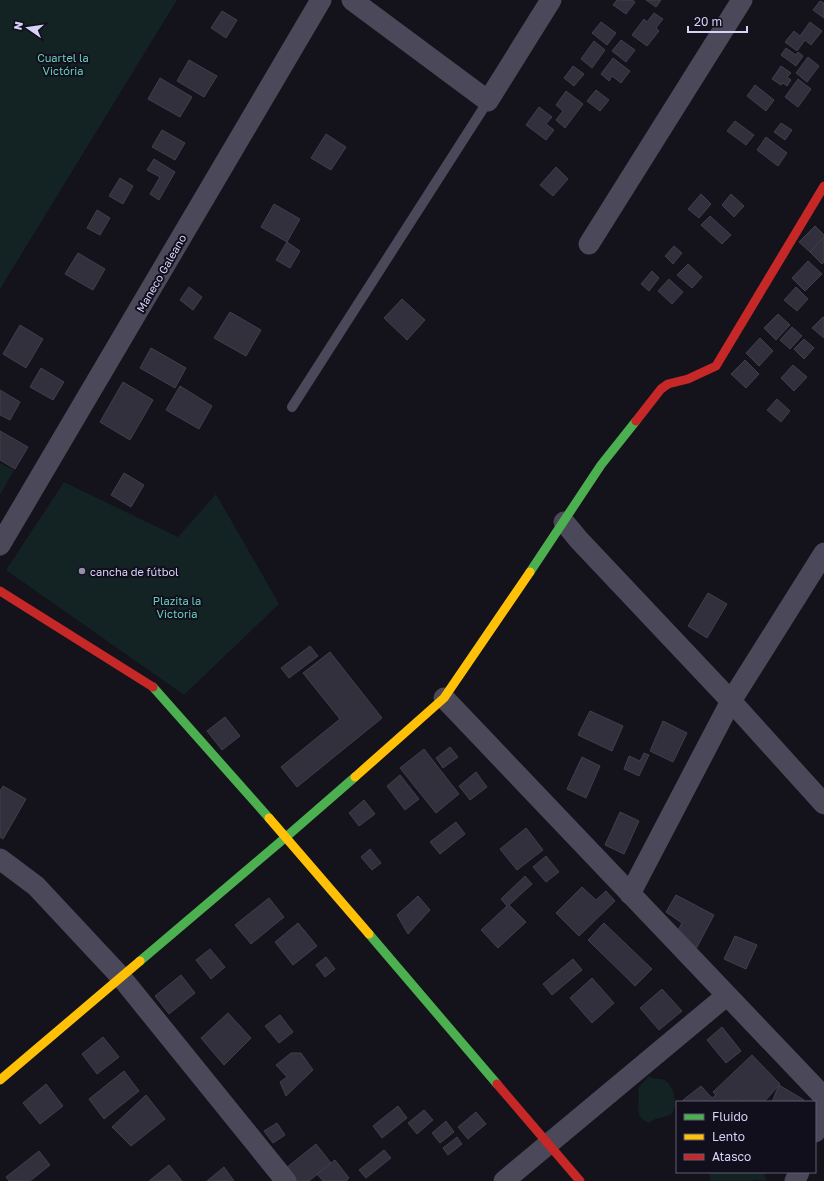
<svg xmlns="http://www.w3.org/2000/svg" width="824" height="1181" font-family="'Golos Text',sans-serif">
<rect width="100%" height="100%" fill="#14121a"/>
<g fill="#132324">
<path d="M0,0H177L0,289Z"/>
<path d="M0,463L14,470L0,495Z"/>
<path d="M64,482L178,537L216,494L279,604L184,695L6,570Z"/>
<path d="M649,1076C657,1081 658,1077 664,1080C672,1083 676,1098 675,1106C675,1109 672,1112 671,1115L655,1119L649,1123C632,1116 641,1103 638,1088Z"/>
<path d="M710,1172H764L766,1181L754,1180L753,1181H710Z"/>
</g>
<g fill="#32303c" stroke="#423e4d">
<path d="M617,0H632L635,2L626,14L613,5Z"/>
<path d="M646,0H661L656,7Z"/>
<path d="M820,1L824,3V18L813,10Z"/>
<path d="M222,11L237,20L226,38L211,28Z"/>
<path d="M654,13L663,19L656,28L659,31L647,46L632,35L644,19L647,22Z"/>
<path d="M601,22L616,33L607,45L592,33Z"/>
<path d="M810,22L822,31L811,45L805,40L797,51L785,42L794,31L800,36Z"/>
<path d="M621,40L635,50L626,62L612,51Z"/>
<path d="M594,41L605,50L592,68L581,59Z"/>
<path d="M786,48L796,55L798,52L803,56L796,66L781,55Z"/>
<path d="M808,57L819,66L807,82L796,73Z"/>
<path d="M613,58L630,71L621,83L612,76L609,81L601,74Z"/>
<path d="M189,60L217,76L204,97L177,81Z"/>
<path d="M573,66L584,74L574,86L564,78Z"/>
<path d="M781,66L791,73L787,77L791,80L787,86L783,83L781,85L772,79Z"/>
<path d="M160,78L192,97L180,117L148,99Z"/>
<path d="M798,79L811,89L798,107L785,97Z"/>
<path d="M755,85L774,100L766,111L747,96Z"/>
<path d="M596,90L609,100L600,111L587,101Z"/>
<path d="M566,91L583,104L565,128L556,120L563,111L556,105Z"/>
<path d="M539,107L552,117L546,124L554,130L546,140L526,125Z"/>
<path d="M735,121L754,135L746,145L727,131Z"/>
<path d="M781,123L792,130L785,140L774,132Z"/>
<path d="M162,130L185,143L175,160L152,147Z"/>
<path d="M326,134L346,147L331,170L311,158Z"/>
<path d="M766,137L787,153L778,166L757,150Z"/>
<path d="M154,159L175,172L159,200L150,194L160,177L147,170Z"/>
<path d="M556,167L568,179L553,196L540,185Z"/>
<path d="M120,178L133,186L123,204L109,196Z"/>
<path d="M701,194L711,204L699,218L688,209Z"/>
<path d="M731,194L744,206L734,217L722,205Z"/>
<path d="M274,204L300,219L287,242L261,227Z"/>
<path d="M97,210L110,218L100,235L87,228Z"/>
<path d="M710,216L731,235L722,244L701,225Z"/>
<path d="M815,226L824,235V237L810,252L799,242Z"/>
<path d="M824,237V262L822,264L810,252Z"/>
<path d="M287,242L300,251L290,268L276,260Z"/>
<path d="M674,246L682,253L673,264L665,256Z"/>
<path d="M78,253L105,269L93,290L65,274Z"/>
<path d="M808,261L822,274L805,291L792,278Z"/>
<path d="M688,264L702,277L692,288L677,275Z"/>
<path d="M652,271L659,278L649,291L641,284Z"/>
<path d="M669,279L683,292L672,304L658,291Z"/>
<path d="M189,287L202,297L193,310L180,300Z"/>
<path d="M796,287L808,299L797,311L784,300Z"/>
<path d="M402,299L425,320L407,340L384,318Z"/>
<path d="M230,312L261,330L246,356L214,338Z"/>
<path d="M778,314L790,325L776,340L764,328Z"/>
<path d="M823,317L824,318V338L812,328Z"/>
<path d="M20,325L43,339L26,368L3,354Z"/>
<path d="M792,327L802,336L790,349L780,340Z"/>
<path d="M760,338L773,351L759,366L746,353Z"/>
<path d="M804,339L814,348L804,359L794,349Z"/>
<path d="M151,348L186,368L175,388L140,368Z"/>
<path d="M745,360L759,374L746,388L731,374Z"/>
<path d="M793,365L807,377L794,391L781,378Z"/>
<path d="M41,368L64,382L53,400L30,387Z"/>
<path d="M123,382L153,400L130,440L100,422Z"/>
<path d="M180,386L212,406L199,429L166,410Z"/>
<path d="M0,390L20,402L10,420L0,415Z"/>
<path d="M777,399L790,411L781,422L767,410Z"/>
<path d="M0,431L28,447L15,469L0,460Z"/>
<path d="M124,473L144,485L131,507L111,495Z"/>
<path d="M708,593L727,604L707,638L688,626Z"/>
<path d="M310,646L318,656L289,678L281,668Z"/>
<path d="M330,652L382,718L297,787L281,767L340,719L303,673Z"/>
<path d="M590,711L623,726L612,751L578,735Z"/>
<path d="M225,717L240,736L222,750L207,731Z"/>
<path d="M663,721L687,733L673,762L650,751Z"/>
<path d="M450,747L458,757L443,768L436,758Z"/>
<path d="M424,749L459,794L436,813L400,768Z"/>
<path d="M644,753L649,755L639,776L624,769L629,756L640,761Z"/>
<path d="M582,757L600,766L586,798L567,789Z"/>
<path d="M476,772L487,787L470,800L459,786Z"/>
<path d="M400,775L419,799L405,810L387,786Z"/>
<path d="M3,786L26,799L3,839L0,837V791Z"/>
<path d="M364,800L375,814L359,826L349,813Z"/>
<path d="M620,812L639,821L624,854L605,845Z"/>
<path d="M456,822L465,834L440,854L430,842Z"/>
<path d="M526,828L543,850L517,870L500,849Z"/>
<path d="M370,849L381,863L372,870L361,857Z"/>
<path d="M546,856L559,872L546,882L533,867Z"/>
<path d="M525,876L532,884L509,905L526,922L498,948L481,930L507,906L501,899Z"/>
<path d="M582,887L596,900L606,891L615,901L579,936L556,913Z"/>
<path d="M676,895L714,915L696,949L675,936L682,923L666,912Z"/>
<path d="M418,896L430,910L408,934L397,915Z"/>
<path d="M269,898L284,917L251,944L235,925Z"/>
<path d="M298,923L317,946L293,965L275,942Z"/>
<path d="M604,923L652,969L635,986L588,940Z"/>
<path d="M735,936L757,945L746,969L724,959Z"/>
<path d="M210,949L225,967L211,979L196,960Z"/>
<path d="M326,957L335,969L325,977L316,965Z"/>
<path d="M573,959L582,970L552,995L543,984Z"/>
<path d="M181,975L195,993L169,1014L155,996Z"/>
<path d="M592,978L614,1003L592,1023L570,998Z"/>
<path d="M662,989L682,1011L659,1030L640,1008Z"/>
<path d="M228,1013L251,1038L224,1065L201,1038Z"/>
<path d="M280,1015L293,1032L279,1043L265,1026Z"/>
<path d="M722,1027L741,1051L726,1063L707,1040Z"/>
<path d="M103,1037L119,1057L97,1074L82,1054Z"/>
<path d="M291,1053H301L313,1070L286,1096L280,1082L287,1077L276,1065Z"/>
<path d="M752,1055L780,1084L764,1102H738L737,1099L733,1102H685L683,1100L701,1086L712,1098L716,1095L713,1092Z"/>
<path d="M124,1071L139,1091L104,1119L89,1099Z"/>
<path d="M46,1084L63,1106L40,1124L23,1103Z"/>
<path d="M779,1085L804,1100L803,1102H772Z"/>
<path d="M146,1095L165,1119L131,1146L112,1127Z"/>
<path d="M398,1106L407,1118L382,1138L373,1126Z"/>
<path d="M424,1110L433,1120L417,1134L408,1123Z"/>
<path d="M476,1112L486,1124L468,1139L458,1127Z"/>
<path d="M446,1121L454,1132L440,1143L432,1133Z"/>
<path d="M277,1123L285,1135L273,1143L264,1131Z"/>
<path d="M457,1137L462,1144L448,1155L443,1148Z"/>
<path d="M316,1144L331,1163L309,1181H296L286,1168Z"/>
<path d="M384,1150L391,1158L366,1178L359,1170Z"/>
<path d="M39,1151L50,1165L30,1181H9L6,1177Z"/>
<path d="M335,1160L349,1178L346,1181H323L317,1174Z"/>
<path d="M169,1165L182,1181H149Z"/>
<path d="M224,1167L234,1181H207Z"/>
</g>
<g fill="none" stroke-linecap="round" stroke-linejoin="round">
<path stroke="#4a4859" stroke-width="10" d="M292,407L488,101"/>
<g stroke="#4a4859" stroke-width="21">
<path d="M352,0L488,101L551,0"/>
<path d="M589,244L742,0"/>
<path d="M564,522L579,540L731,701L824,804"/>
<path d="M0,545L321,0"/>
<path d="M444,698L824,1097"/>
<path d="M0,859L36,886L121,977L286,1181"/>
<path d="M630,894L731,701L824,553"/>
<path d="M815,1132L824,1109"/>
<path d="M504,1181L726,996"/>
<path d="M795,1181L799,1172"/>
</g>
<g stroke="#4caf50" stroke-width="9">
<path d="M530,572L601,465L636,421"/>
<path d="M153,687L269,818"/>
<path d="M369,934L497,1084"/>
<path d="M140,961L286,837L355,777"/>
</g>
<g stroke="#ffc107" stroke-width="9">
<path d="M355,777L444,698L530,572"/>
<path d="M269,818L369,934"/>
<path d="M0,1080L140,961"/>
</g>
<g stroke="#c62828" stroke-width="9">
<path d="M636,421L661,389L668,384L688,379L716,366L824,186"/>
<path d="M0,591L153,687"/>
<path d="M497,1084L580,1181"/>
</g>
</g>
<circle fill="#938fab" stroke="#120f1d" stroke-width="1.5" cx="82" cy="571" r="4"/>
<g text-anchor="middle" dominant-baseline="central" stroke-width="4" stroke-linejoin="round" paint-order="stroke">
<g font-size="11" fill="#68cebb" stroke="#120f1d">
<text x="63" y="57">Cuartel la<tspan x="63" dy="13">Victória</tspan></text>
<text x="177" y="600">Plazita la<tspan x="177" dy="13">Victoria</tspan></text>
</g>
<g font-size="11" fill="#d8d2f9" stroke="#120f1d">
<text transform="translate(161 273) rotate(-60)">Maneco Galeano</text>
</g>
<g font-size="11" fill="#d8d2f9" stroke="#120f1d" text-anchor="start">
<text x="90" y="571">cancha de fútbol</text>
</g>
</g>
<rect x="676" y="1101" width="140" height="72" fill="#120f1d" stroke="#615d75"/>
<rect x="684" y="1114" width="20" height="6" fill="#4caf50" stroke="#615d75"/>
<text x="712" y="1121" font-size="12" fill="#d8d2f9">Fluido</text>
<rect x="684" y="1134" width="20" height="6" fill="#ffc107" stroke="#615d75"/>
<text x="712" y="1141" font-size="12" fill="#d8d2f9">Lento</text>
<rect x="684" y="1154" width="20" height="6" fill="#c62828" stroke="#615d75"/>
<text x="712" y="1161" font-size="12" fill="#d8d2f9">Atasco</text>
<g transform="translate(28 28) rotate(283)" stroke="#120f1d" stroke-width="3" paint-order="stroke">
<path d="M0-3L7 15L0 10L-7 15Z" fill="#d8d2f9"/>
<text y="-6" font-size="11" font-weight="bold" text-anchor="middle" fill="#d8d2f9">N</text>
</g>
<path d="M688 26v6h59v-6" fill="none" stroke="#d8d2f9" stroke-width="2"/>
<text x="694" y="26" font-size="12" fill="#d8d2f9" stroke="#120f1d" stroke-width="3" paint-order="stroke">20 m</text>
</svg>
